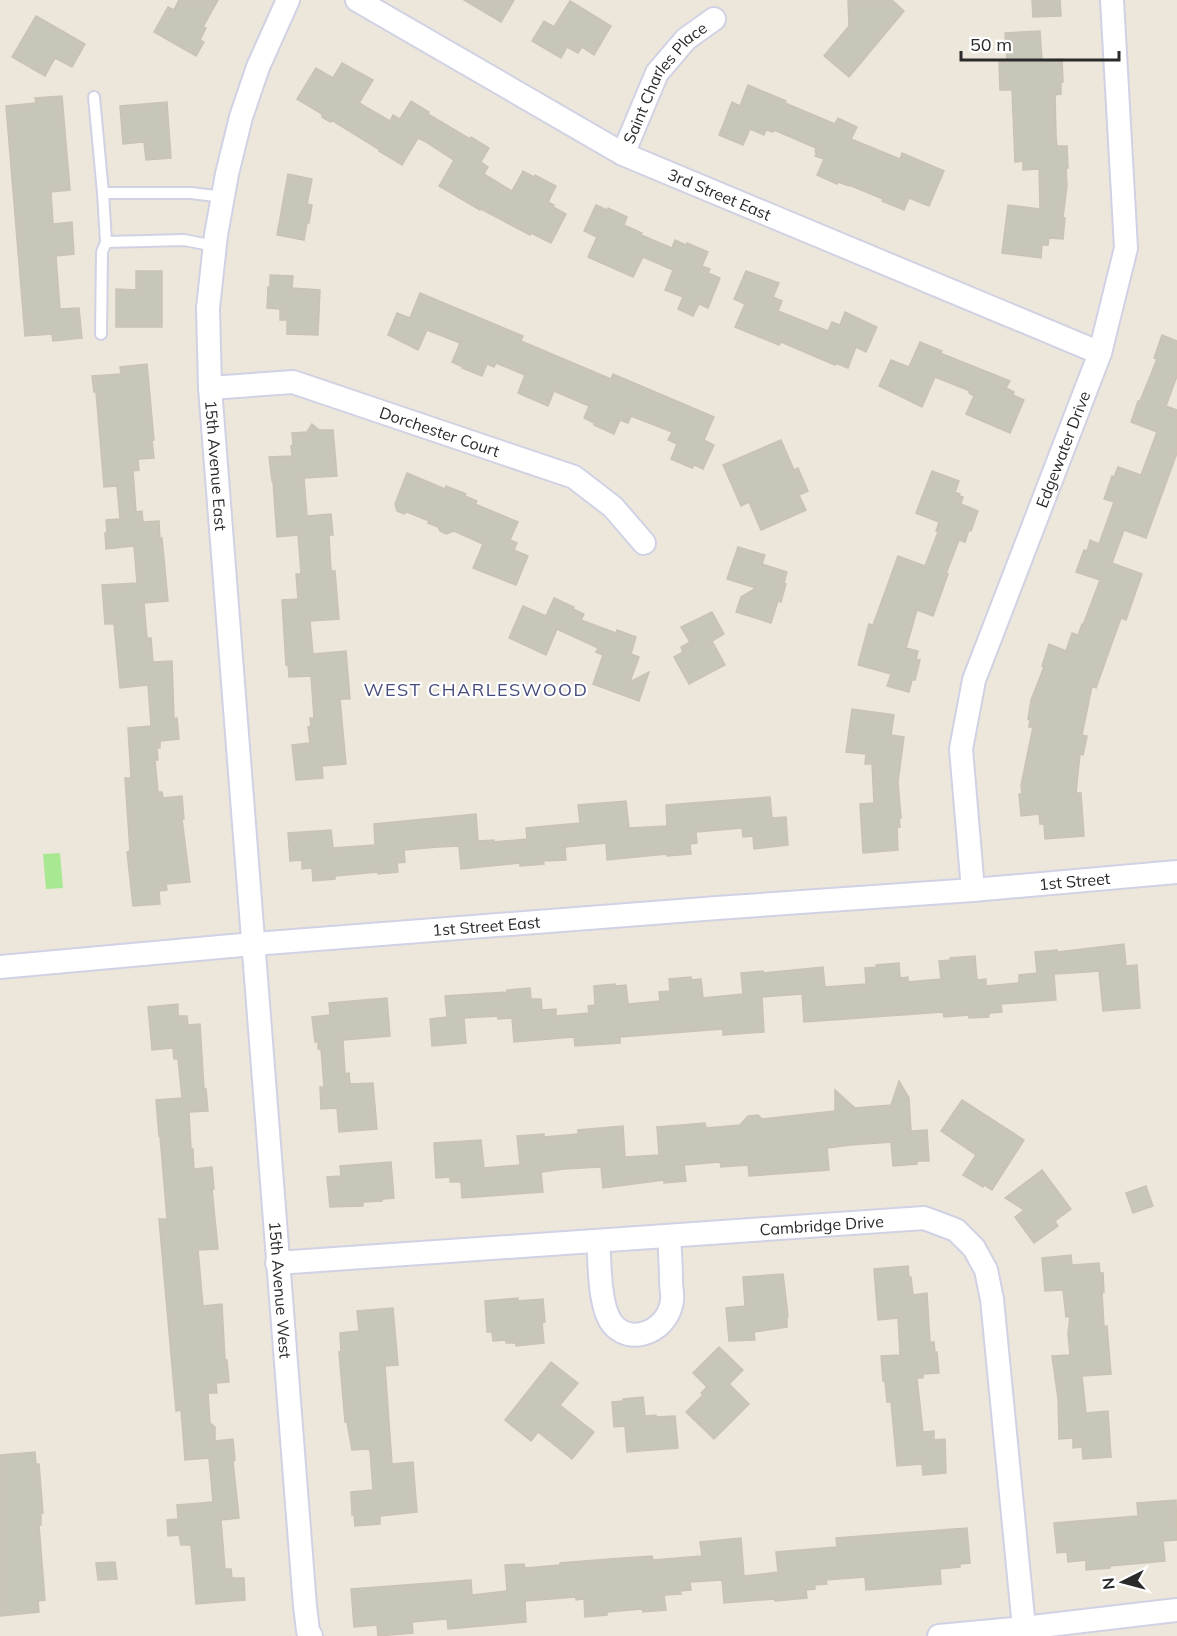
<svg xmlns="http://www.w3.org/2000/svg" width="1177" height="1636" font-family="Mulish,sans-serif">
<rect width="100%" height="100%" fill="#ede7db"/>
<path fill="#a9e893" d="M60,853L63,888L46,889L43,854Z"/>
<g fill="#c8c5b9" stroke="#c9c3b4" stroke-width="1.5">
<path d="M179,0H218L203,27L206,28L200,40L204,42L196,56L154,32L168,7L174,10Z"/>
<path d="M464,0H514L501,22Z"/>
<path d="M848,0H892L904,11L849,77L824,56L849,26Z"/>
<path d="M1032,0H1060L1061,16L1033,17Z"/>
<path d="M570,1L611,26L594,55L582,47L578,53L567,47L561,58L532,41L544,21L554,27Z"/>
<path d="M36,16L85,44L72,67L55,58L45,76L12,57Z"/>
<path d="M1040,31L1042,60L1062,59L1063,82H1061V94L1055,95L1056,136L1057,146H1067L1068,168H1066L1067,186L1063,217L1065,218L1063,239L1049,238L1048,245H1042L1041,258L1002,253L1008,205L1040,209L1039,169L1023,170V161L1015,162L1012,90H1000L999,62H1007L1005,33Z"/>
<path d="M342,63L373,80L359,103L390,121L393,115L400,119L411,101L429,112L428,114L460,133L470,139L471,137L489,148L481,162L488,167L484,174L512,191L523,171L534,177L535,175L556,186L548,202L554,205L553,207L566,214L551,243L531,233L530,235L481,209L480,210L439,186L454,160L426,142L418,138L402,165L379,151L380,150L333,121L330,122L322,117V114L297,99L316,68L333,78Z"/>
<path d="M748,85L786,101L785,103L835,124L838,118L857,127L851,139L900,159L902,153L944,171L929,206L909,198L904,210L882,201L883,199L849,185V186L838,182L837,184L817,175L824,159L815,156L817,153L815,152L816,148L774,130L773,132L766,130L764,135L750,129L743,145L719,135L732,102L740,106Z"/>
<path d="M62,96L70,190L51,192L53,224L72,222L74,254L56,256L60,309L79,308L82,338L53,341L52,334L25,336L6,106L36,103L35,98Z"/>
<path d="M167,102L171,158L146,160L144,142L123,144L120,106Z"/>
<path d="M288,174L312,179L307,204L312,205L309,223H307L304,240L277,235Z"/>
<path d="M596,205L607,210L608,208L627,217L624,225L642,233L641,235L672,248L675,240L686,245L687,243L708,252L702,266L710,269L708,273L720,278L708,308L699,304L693,316L678,309L683,297L665,290L673,270L643,257L633,277L588,257L597,237L584,231Z"/>
<path d="M136,271H162V327H116V289L136,290Z"/>
<path d="M746,271L779,283L773,297L782,301L778,311L828,331L832,322L840,325L845,312L877,327L866,352L856,347L848,368L835,363V365L781,342L779,345L735,327L745,304L734,299Z"/>
<path d="M270,275L293,276L292,288L320,290L318,335L287,334V320H280V309L267,308L268,287H270Z"/>
<path d="M420,293L523,336L521,341L611,379L613,374L714,417L704,440L714,445L703,469L694,465L692,468L671,459L677,444L668,440L672,432L631,416L628,423L620,420L614,434L594,425V423L584,418L589,406L554,391L548,406L518,393L525,375L496,363L494,367L487,364L482,376L462,368L463,367L452,362L460,343L427,330L418,350L388,335L397,313L410,318Z"/>
<path d="M1162,335L1177,341V376L1166,406L1177,410V453L1146,538L1124,530L1112,563L1142,574L1126,620L1121,618L1096,688L1092,686L1082,735L1087,736L1083,755L1080,754L1076,793H1081L1084,836L1045,839L1044,824H1040L1039,814L1021,816L1019,794H1022L1021,785L1033,727H1029L1030,720L1028,719L1031,700L1044,667L1042,666L1049,644L1066,651L1072,633L1078,635L1082,624L1083,625L1100,580L1076,572L1084,550L1087,551L1090,540L1099,544L1114,502L1104,499L1112,476L1114,477L1118,467L1141,475L1157,432L1131,422L1138,401H1140L1157,359L1154,358Z"/>
<path d="M920,342L942,351L940,353L1010,381L1006,388L1014,392L1013,395L1024,400L1010,433L966,414L974,396L969,393L970,391L935,377L922,407L879,386L891,360L909,367Z"/>
<path d="M147,364L154,440H152L154,458L138,459L139,470L133,471L136,512L142,511L143,522L159,521L160,539L162,538L168,601L144,603L147,638H151L153,662L172,661L174,719L177,718L179,739L160,741V748H157L158,760H155L158,792H162L163,798L182,796L184,819H182L190,882L166,884L167,890L159,891L160,904L133,906L127,852L130,851L125,778H131L128,728L151,726L148,685L120,688L114,624H105L102,585L137,583L134,546L106,549L105,533H107L106,520L120,519L117,486L104,487L96,392H94L92,376L121,374L120,367Z"/>
<path d="M312,424L319,430H333L337,476L304,478L307,516L331,514L333,535H329L331,571H335L339,619L310,621L313,654L346,651L350,699H340L346,764L322,766L323,778L296,780L292,745L310,743L308,727L311,726L310,718H314L311,676L289,677L288,665H286L282,600L298,599L296,574H301L298,535L277,537L273,481H272L269,457L292,456L291,446L293,445L292,433L307,432Z"/>
<path d="M781,440L794,470L798,468L808,491L799,495L806,510L761,530L749,502L741,506L723,465Z"/>
<path d="M932,471L959,481L955,492L960,494L959,496L963,497L961,504L978,511L971,531L969,530L965,542L959,540L946,574H948L933,616L917,610L906,648L918,651L916,659L920,660L915,680H912L909,692L887,686L891,674L858,665L869,624L873,625L898,556L925,566L938,532L936,531L939,522L916,513Z"/>
<path d="M407,473L445,489L446,486L466,494L465,496L477,501L475,504L518,522L510,540L517,543L514,550L528,556L516,585L473,568L483,544L454,531L446,534L440,531L438,527L428,523L429,521L407,512L404,514L397,511L395,504Z"/>
<path d="M738,547L765,555L762,564L787,572L784,583L786,584L781,602L778,601L771,623L736,612L741,597L756,588L727,579Z"/>
<path d="M554,598L574,607L573,609L584,614L581,620L616,633L617,630L636,637L631,654L639,657L630,682L649,672L639,701L593,684L603,655L596,652L598,648L557,629L546,655L509,638L523,606L546,616Z"/>
<path d="M712,612L724,634L712,641L725,665L689,684L674,657L683,652L681,647L690,642L681,627Z"/>
<path d="M852,709L894,715L891,735L904,737L898,782L901,818H899L900,827H897L898,850L863,853L860,804L874,803L872,764H865L866,754L846,752Z"/>
<path d="M770,797L772,818L786,817L788,845L754,849L753,836L743,837L742,828L696,832L697,843L690,844L691,854L667,856V854L607,860L606,843L565,847L566,860L543,861L544,864L520,866V863L461,869L459,846L438,847L404,850L405,862L397,863L398,872L378,874V872L335,876V879L313,881L312,868L302,869V860L290,861L288,833L331,830L333,848L375,845L374,824L476,814L478,841L494,840V842L527,839L526,828L580,823L578,805L626,801L629,828L667,826L666,805Z"/>
<path d="M1124,944L1126,966L1137,965L1140,1008L1103,1011L1099,971L1088,972L1054,974L1056,1000L1001,1004L1002,1012L989,1013V1017L969,1018V1015L944,1017L943,1012L804,1022L802,994L762,997L764,1032L723,1035V1029L620,1037V1043L575,1046L574,1037L514,1042L512,1018L498,1019V1016L464,1018L466,1043L432,1046L430,1019L447,1017L445,996L507,992V990L530,988L531,999H541L542,1010L556,1009V1016L589,1013L588,1006L595,1005L594,986L615,984V986L626,985L628,1004L660,1001L659,992L670,991L669,979L691,977V980L701,979L703,998L743,994L741,973L763,971V973L823,967L825,987L866,984L865,968L877,967L876,965L899,963L900,978L908,977V982L941,979L939,961L951,960L950,958L975,956L977,980L986,979V986L1019,983V975L1037,973L1035,952L1057,950L1058,952Z"/>
<path d="M387,998L390,1036L343,1040L345,1074L349,1073L350,1084L373,1083L377,1129L339,1132L337,1108L321,1109L320,1087H324L321,1049H318V1041L315,1042L312,1017L330,1015L329,1003Z"/>
<path d="M178,1004V1016H187L188,1025L200,1024L204,1089H206L208,1111L189,1112L191,1149H193L194,1169L212,1167L214,1189H212L218,1249L198,1250L203,1306L222,1304L225,1360H227L229,1382L216,1383L217,1393H208L210,1423L215,1427V1441L233,1439L235,1460L233,1461L239,1518L221,1520L225,1569H231L232,1578H244L245,1600L196,1604L191,1545H181L179,1535L168,1536L167,1520L178,1519L177,1505L213,1502L209,1458L185,1460L181,1410L176,1411L159,1219H167L160,1136H159L156,1100L182,1098L178,1059H174L173,1048L152,1050L148,1007Z"/>
<path d="M899,1081L909,1098L911,1131L927,1130L929,1161H917V1164L893,1166L891,1142L851,1145L827,1148L829,1170L749,1176L748,1165L721,1167L720,1162L684,1165L686,1181L664,1183V1180L603,1188L601,1167L564,1169L541,1172L543,1192L462,1198L461,1182H450V1177L436,1178L434,1143L481,1140L484,1168L520,1165L517,1136L544,1134V1137L578,1134V1130L623,1126L625,1157L659,1155L657,1127L705,1123L706,1128L740,1125L748,1116L758,1115L762,1119L835,1111V1090L855,1108L891,1105Z"/>
<path d="M962,1100L1024,1140L992,1190L984,1185L983,1187L963,1175L976,1155L941,1131Z"/>
<path d="M391,1162L394,1198L382,1199V1201L363,1202V1206L330,1207L327,1177L341,1176L340,1166Z"/>
<path d="M1042,1170L1071,1209L1055,1221L1058,1226L1034,1243L1015,1217L1024,1210L1005,1198Z"/>
<path d="M1146,1186L1153,1206L1133,1213L1126,1193Z"/>
<path d="M1071,1255L1072,1265L1099,1263L1100,1273H1103L1104,1292H1102L1104,1327L1107,1326L1111,1374L1082,1376L1086,1413L1108,1411L1111,1457L1083,1459L1082,1447L1073,1448V1438L1059,1439L1058,1399L1052,1356L1070,1355L1068,1333L1070,1316L1066,1317L1063,1290L1045,1291L1042,1258Z"/>
<path d="M908,1266L909,1277H911L913,1295L927,1293L930,1342H934L935,1352H937L939,1373L923,1374V1378H917L923,1432L934,1431V1440L945,1439L946,1473L923,1475L922,1464L897,1466L891,1402H887L885,1381H883L881,1356L900,1355L898,1318L878,1320L874,1269Z"/>
<path d="M783,1274L788,1316H787V1327L754,1332L755,1340L729,1341L726,1308L745,1306L743,1277Z"/>
<path d="M518,1298V1301L543,1299L545,1322L542,1323L544,1343L516,1346V1343H506V1340L493,1341L492,1332H487L485,1301Z"/>
<path d="M393,1308L398,1365L385,1366L392,1464L413,1462L417,1512L380,1516V1524L355,1526L354,1515H352L351,1492L373,1490L370,1451L368,1449L352,1450L347,1422H345L339,1352H341L340,1333L359,1331L357,1311Z"/>
<path d="M719,1347L743,1370L729,1384L749,1404L714,1439L686,1412L703,1395L701,1393L707,1387L693,1373Z"/>
<path d="M551,1362L578,1383L560,1405L594,1432L572,1459L538,1432L531,1441L505,1420Z"/>
<path d="M643,1397L645,1416L656,1415V1417L675,1416L678,1448L627,1452L625,1426L614,1427L612,1402L623,1401V1399Z"/>
<path d="M35,1452L36,1464H39L43,1513H41V1525H39L45,1600L38,1601L39,1612L0,1616V1455Z"/>
<path d="M1176,1500L1177,1540L1163,1541L1165,1561L1110,1566V1568L1086,1570V1560L1068,1562L1067,1552L1057,1553L1054,1523L1138,1516L1137,1503Z"/>
<path d="M967,1528L970,1563L960,1564V1567L940,1569L941,1584L866,1590L865,1577L826,1580L827,1584L815,1585V1589L806,1590L807,1598L775,1601L774,1599L724,1603L722,1580L690,1582L691,1590L680,1591L681,1594L664,1595L666,1610L643,1612L642,1609L607,1612V1615L585,1617L584,1599L576,1600V1597L525,1601L526,1622L448,1629L447,1619L412,1622L413,1633L378,1636L377,1625L354,1627L351,1589L471,1580L472,1595L507,1591L505,1565L524,1564L525,1568L560,1565V1563L609,1559L652,1556L653,1560L702,1556L700,1542L741,1538L744,1576L778,1572L776,1552L837,1547L836,1538Z"/>
<path d="M115,1562L117,1579L98,1580L96,1563Z"/>
</g>
<g fill="none" stroke-linecap="round" stroke-linejoin="round">
<g stroke="#d0d2e4" stroke-width="14">
<g id="lane">
<path d="M94,97L103,193"/>
<path d="M215,246L184,240L106,242L103,193H191L223,197"/>
<path d="M101,334L102,252L106,242"/>
</g>
</g>
<g stroke="#d0d2e4" stroke-width="26">
<g id="street">
<path id="s1" d="M288,0L258,67L241,117L227,174L216,235L208,308L210,388L305,1606L308,1631L311,1636"/>
<path id="s2" d="M357,0L623,154L1100,353"/>
<path id="s3" d="M623,154L657,73L686,39L714,19"/>
<path id="s4" d="M210,388L293,382L574,477L613,507L644,543"/>
<path id="s5" d="M973,890L961,749L974,680L1100,353L1126,248L1112,0"/>
<path id="s6" d="M0,967L253,944L717,908L973,890L1177,872"/>
<path d="M598,1241C600,1263 599,1293 607,1314C620,1349 667,1336 672,1301C673,1295 671,1288 671,1282C671,1267 670,1251 669,1236"/>
<path id="s7" d="M277,1263L924,1218L956,1230L974,1248L986,1270L992,1299L1024,1628"/>
<path d="M939,1636L1024,1628L1177,1610"/>
</g>
</g>
<use href="#lane" stroke="#fff" stroke-width="10"/>
<use href="#street" stroke="#fff" stroke-width="22"/>
</g>
<g text-anchor="middle" dominant-baseline="central" stroke-width="4.5" stroke-linejoin="round" paint-order="stroke">
<g font-size="16" fill="#2a2a2a" stroke="#fff">
<text stroke="none"><textPath href="#s3" startOffset="84">Saint Charles Place</textPath></text>
<text stroke="none"><textPath href="#s2" startOffset="412">3rd Street East</textPath></text>
<text stroke="none"><textPath href="#s4" startOffset="238">Dorchester Court</textPath></text>
<text stroke="none"><textPath href="#s5" startOffset="459">Edgewater Drive</textPath></text>
<text stroke="none"><textPath href="#s1" startOffset="478">15th Avenue East</textPath></text>
<text stroke="none"><textPath href="#s6" startOffset="1078">1st Street</textPath></text>
<text stroke="none"><textPath href="#s6" startOffset="488">1st Street East</textPath></text>
<text stroke="none"><textPath href="#s7" startOffset="546">Cambridge Drive</textPath></text>
<text stroke="none"><textPath href="#s1" startOffset="1305">15th Avenue West</textPath></text>
</g>
<g font-size="18" letter-spacing="1.5" fill="#474c7e" stroke="#fff">
<text x="476" y="689">WEST CHARLESWOOD</text>
</g>
</g>
<g transform="translate(1123 1582) rotate(264)" stroke="#ffffff" stroke-width="4.5" paint-order="stroke">
<path d="M0-4.5L10 22L0 15L-10 22Z" fill="#2a2a2a"/>
<text y="-9" font-size="16" font-weight="bold" text-anchor="middle" fill="#2a2a2a">N</text>
</g>
<path d="M961 51v9h158v-9" fill="none" stroke="#2a2a2a" stroke-width="3"/>
<text x="970" y="51" font-size="18" fill="#2a2a2a" stroke="#ffffff" stroke-width="4.5" paint-order="stroke">50 m</text>
</svg>
